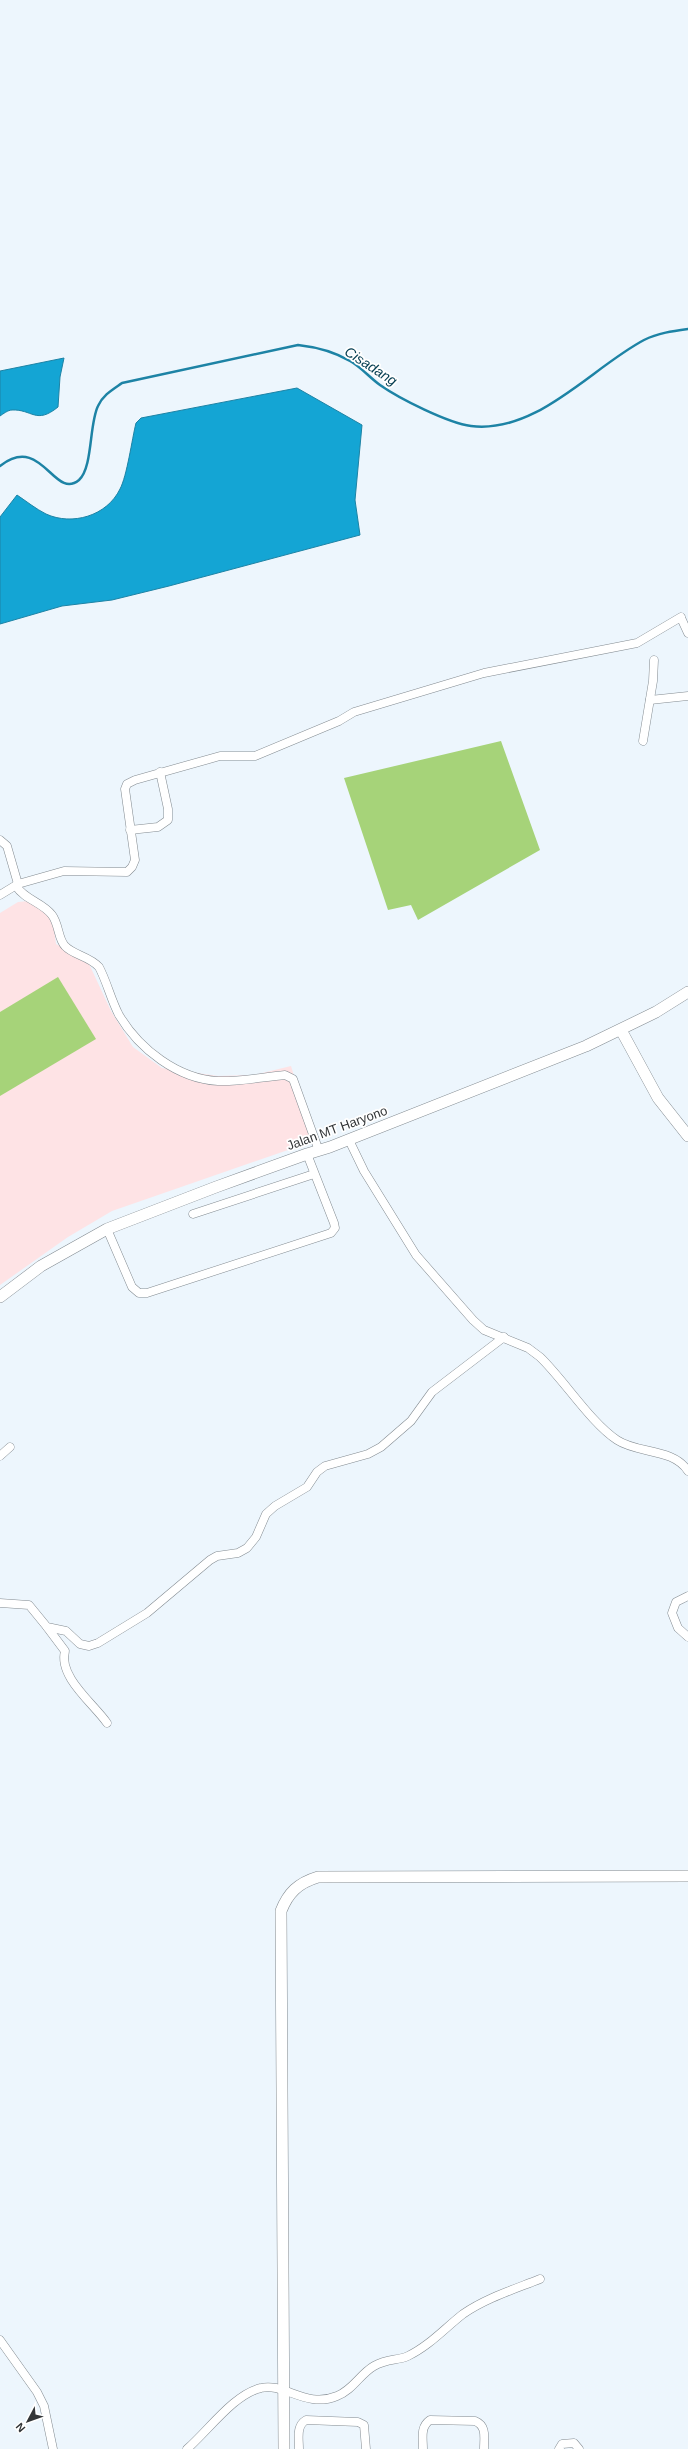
<svg xmlns="http://www.w3.org/2000/svg" width="688" height="2449" font-family="Helvetica,sans-serif">
<rect width="100%" height="100%" fill="#edf6fd"/>
<path fill="#fee3e5" d="M29,901L42,907L53,921L56,944L86,959L90,966L111,1011L133,1047L162,1068L218,1076L254,1075L291,1066L314,1141L112,1211L68,1237L0,1285V913L18,902Z"/>
<g fill="#a6d379">
<path d="M501,741L540,850L418,920L411,905L388,910L344,778Z"/>
<path d="M58,977L96,1039L0,1096V1012Z"/>
</g>
<g fill="#14a5d4" stroke="#1d83a5">
<path d="M64,358L60,377L58,407C36,425 32,409 12,410C8,410 3,414 0,416V371Z"/>
<path d="M297,388L362,425L355,500L360,535L169,586L112,600L62,606L0,624V517L17,495C26,501 36,509 46,514C72,526 107,516 120,489C127,476 132,439 136,423L141,418Z"/>
</g>
<g fill="none" stroke-linecap="round" stroke-linejoin="round">
<path stroke="#1d83a5" stroke-width="2.5" d="M0,466C42,433 54,501 79,480C93,467 89,424 98,406C103,395 112,390 122,383L298,345C316,347 333,351 350,361C361,367 370,378 380,385C400,399 448,423 471,426C537,434 591,368 644,340C658,333 673,331 688,329"/>
<g stroke="#838b91" stroke-width="9">
<g id="street">
<path d="M682,620L688,633"/>
<path d="M650,700L688,696"/>
<path d="M643,741L653,681L654,660"/>
<path d="M130,830L158,827L168,820V809L160,772"/>
<path d="M0,840L7,846L18,884"/>
<path d="M16,886C25,900 42,902 52,915C59,924 58,939 65,946C73,955 89,956 99,967C107,982 111,1000 119,1015C139,1049 178,1079 218,1081C239,1082 263,1077 285,1075L293,1079L319,1151"/>
<path d="M0,895L18,884L64,871L127,872L132,867L135,860L125,789L127,784L135,780L220,756H255L339,721L354,712L484,673L637,643L681,617"/>
<path d="M349,1140L364,1171L416,1255L473,1320L484,1330L528,1348L540,1357C564,1380 591,1423 617,1440C638,1454 673,1448 688,1471"/>
<path d="M193,1214L314,1174"/>
<path d="M107,1229L132,1287L139,1293H147L331,1233L335,1228L334,1223L307,1154"/>
<path d="M0,1456L10,1447"/>
<path d="M688,1596L676,1602L672,1613L678,1628L688,1637"/>
<path d="M0,1603L29,1605L47,1627L66,1631L80,1644L89,1646L98,1643L147,1613L210,1560L217,1556L238,1553L247,1548L256,1537L266,1514L275,1506L307,1487L317,1472L325,1466L368,1454L381,1447L411,1421L432,1392L504,1337"/>
<path d="M47,1627L65,1651C58,1677 94,1704 107,1723"/>
<path d="M0,2340L37,2392L44,2406L53,2449"/>
<path d="M187,2449C208,2431 234,2394 261,2388C284,2382 306,2409 337,2396C353,2390 360,2374 374,2366C388,2358 397,2361 408,2356C429,2346 445,2328 463,2314C486,2298 515,2289 540,2279"/>
<path d="M299,2449C299,2438 296,2426 306,2420L358,2422L364,2425L366,2449"/>
<path d="M423,2449C423,2438 420,2427 430,2420L475,2421C487,2426 484,2437 484,2449"/>
<path d="M559,2449L562,2444L574,2443L579,2449"/>
</g>
</g>
<g stroke="#838b91" stroke-width="12">
<g id="secondary">
<path d="M621,1030L658,1098L688,1136"/>
<path d="M0,1297L41,1266L107,1229L216,1187L307,1154L330,1147L586,1046L656,1012L688,992"/>
<path d="M284,2449L281,1911C288,1893 298,1883 318,1877L688,1876"/>
</g>
</g>
<use href="#street" stroke="#fff" stroke-width="8"/>
<use href="#secondary" stroke="#fff" stroke-width="11"/>
</g>
<g text-anchor="middle" dominant-baseline="central" stroke-width="3.5" stroke-linejoin="round" paint-order="stroke">
<g font-size="13" fill="#323537" stroke="#fff">
<text transform="translate(337 1128) rotate(-20)">Jalan MT Haryono</text>
</g>
<g font-size="14" font-style="italic" fill="#033c50" stroke="#fff">
<text transform="translate(371 366) rotate(33)">Cisadang</text>
</g>
</g>
<g transform="translate(28 2421) rotate(229)" stroke="#ffffff" stroke-width="3" paint-order="stroke">
<path d="M0-3L7 15L0 10L-7 15Z" fill="#323537"/>
<text y="-6" font-size="11" font-weight="bold" text-anchor="middle" fill="#323537">N</text>
</g>
</svg>
